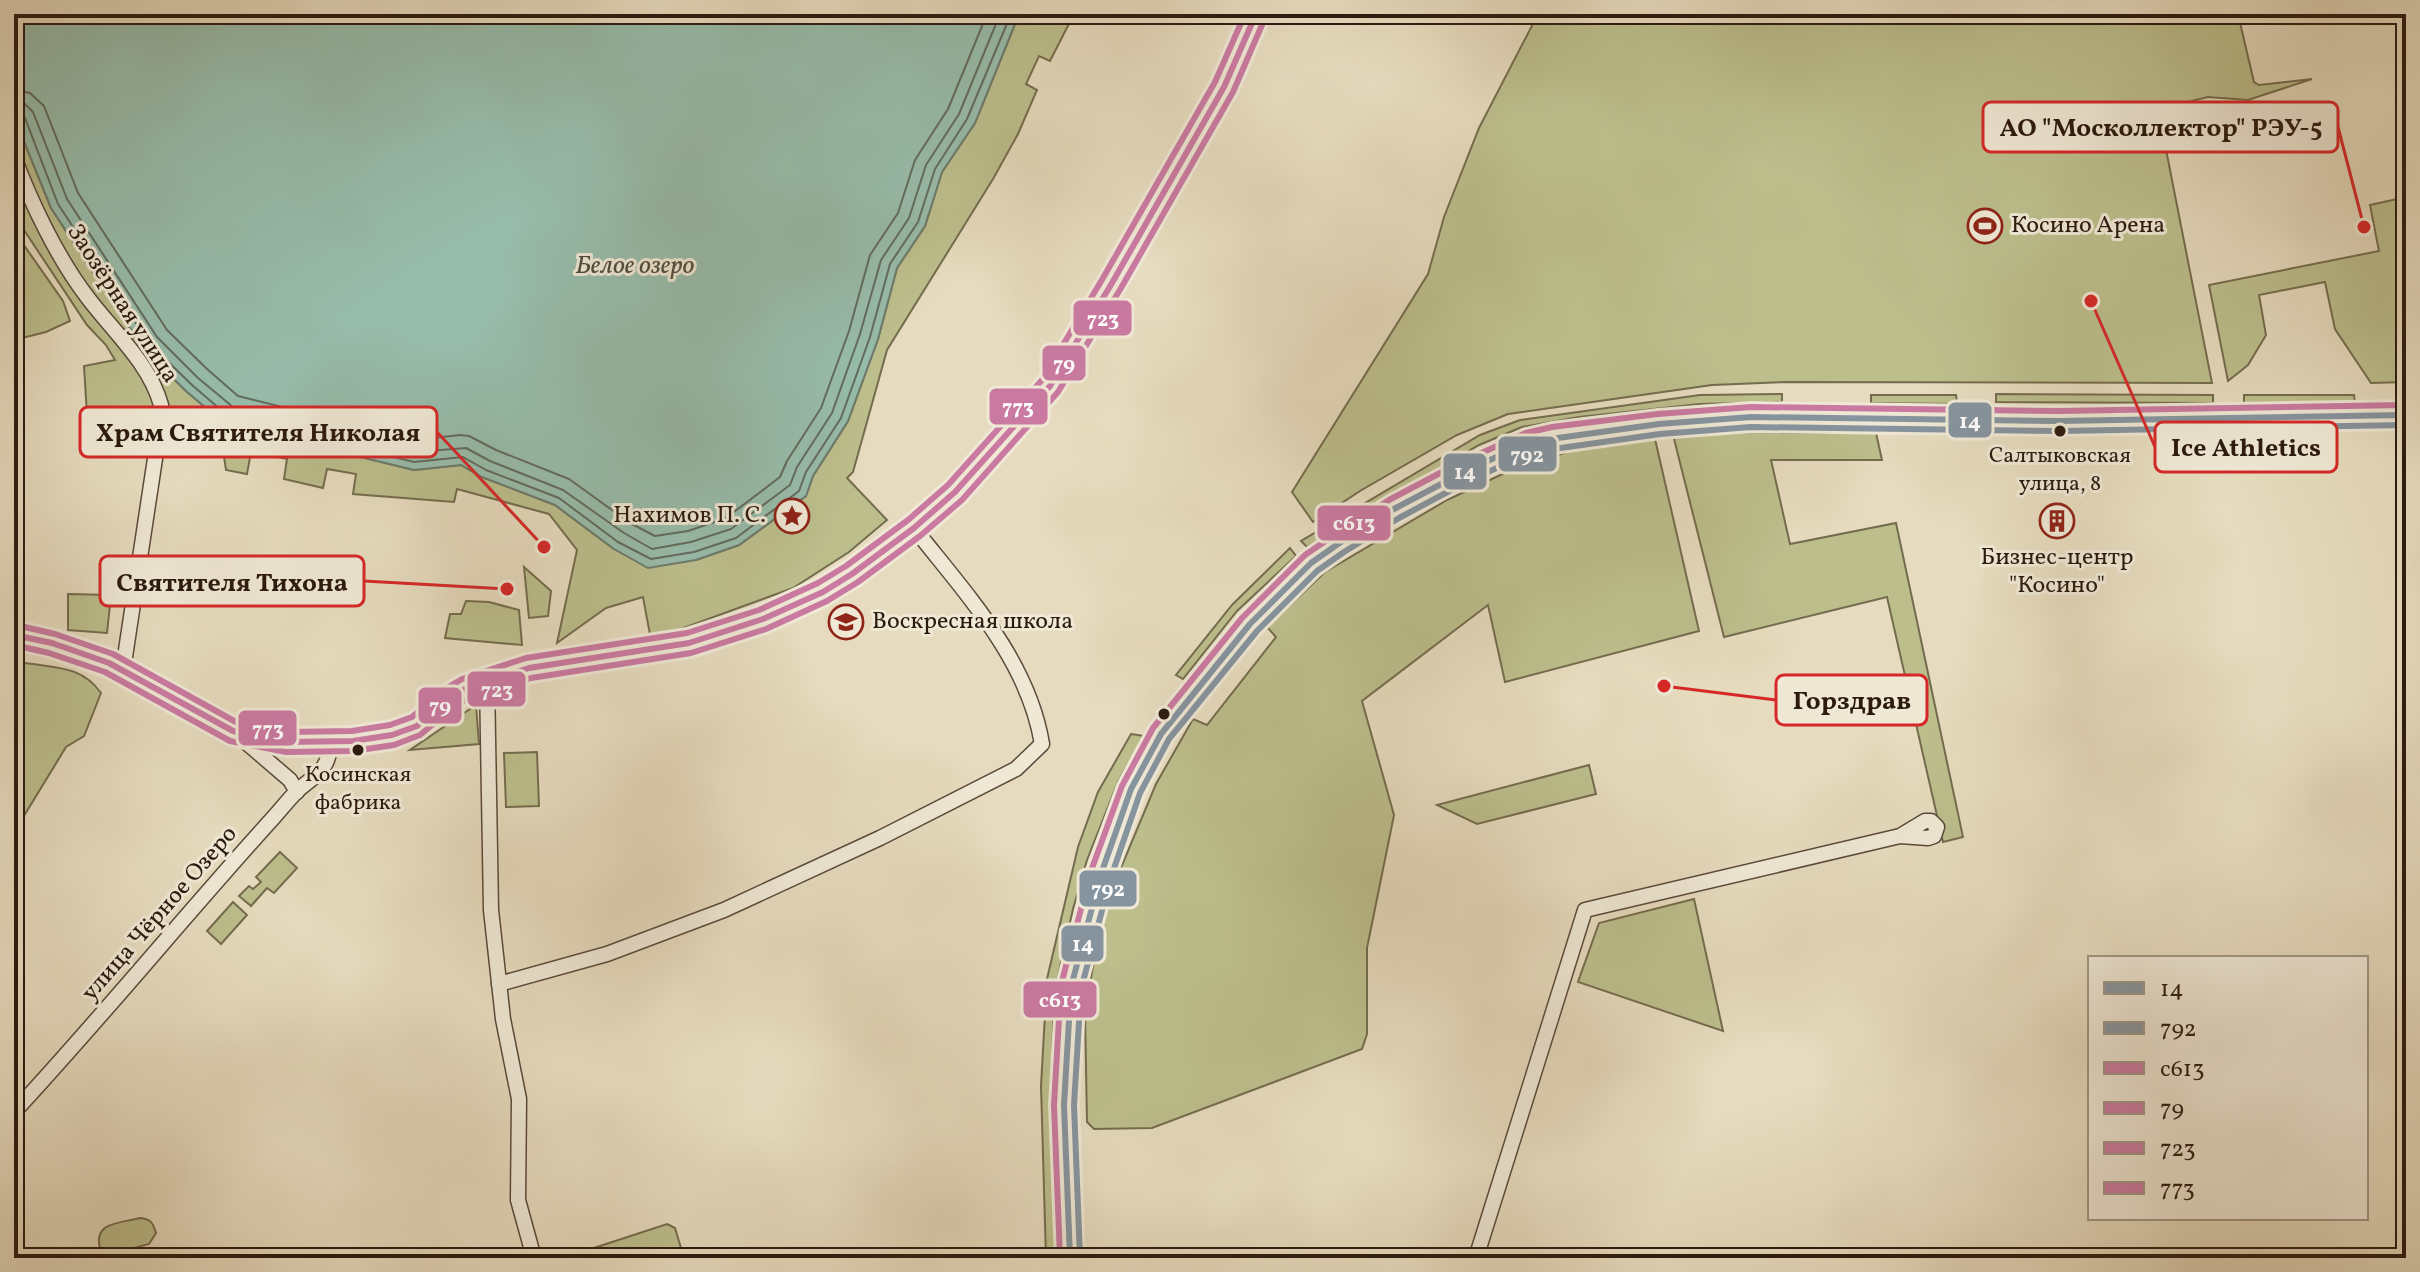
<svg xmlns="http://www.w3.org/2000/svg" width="2420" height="1272" font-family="Vollkorn,serif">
<rect width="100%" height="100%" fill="#e6dbbe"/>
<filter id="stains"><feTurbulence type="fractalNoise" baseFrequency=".0025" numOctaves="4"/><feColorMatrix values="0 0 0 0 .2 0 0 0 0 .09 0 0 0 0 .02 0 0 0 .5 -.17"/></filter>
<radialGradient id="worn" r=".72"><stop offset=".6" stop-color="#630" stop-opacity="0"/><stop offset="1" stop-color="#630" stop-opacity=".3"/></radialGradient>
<g fill="#bcbe8c" stroke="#746c4e" stroke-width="2">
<path d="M1019,14H1074L1050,61L1039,56L1026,84L1037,90L1018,134L993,179L887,350L853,472L847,478L887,520L849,552L793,588L651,640L643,597L606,608L557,643L577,550L549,514L457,489L454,502L353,494L356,474L327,469L323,488L284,479L287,459L255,452H251L247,474L226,470L223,450L151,446L89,448L84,366L115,360L106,345L87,325L14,215V108L23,139L51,208L143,349L186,391L225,424L414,470L461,465L482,477L555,505L614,549L696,560L739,545L806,496L813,476L848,421L878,339L897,268L925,226L942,172L975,123Z"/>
<path d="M1538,14H2238L2254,82L2259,85L2312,79L2248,100L2208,97L2158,109L2212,383L1785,382L1712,385L1508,414L1457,435L1360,491L1313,522L1292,492L1428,274L1444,217L1479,128Z"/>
<path d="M2406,197V382L2371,383L2335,329L2325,282L2259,295L2266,335L2248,365L2228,381L2209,285L2379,251L2370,205Z"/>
<path d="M14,231L63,301L70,321L46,332L14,340Z"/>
<path d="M1782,394V402L1700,404L1579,417L1522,427L1479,445L1307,547L1301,541L1480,435L1520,420L1700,395Z"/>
<path d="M1996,394L2213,395V403L1996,402Z"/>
<path d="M1871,395H1956L1957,404L1871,403Z"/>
<path d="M2244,395H2354L2355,403H2244Z"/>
<path d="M1719,432L1876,433L1882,460H1771L1790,544L1896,523L1963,837L1943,842L1887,597L1724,637L1673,435Z"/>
<path d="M1655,439L1699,631L1505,682L1488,605L1362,701L1394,815L1367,948V1034L1362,1049L1152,1128L1094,1129L1087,1122L1085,1013L1102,913L1156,784L1193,719L1207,725L1276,637L1267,627L1325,572L1447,500L1509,471L1570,451Z"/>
<path d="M1290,548L1296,556L1237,611L1183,679L1176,675L1232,605Z"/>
<path d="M524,567L551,591L548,616L529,618Z"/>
<path d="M68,594L111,595L107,633L68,630Z"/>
<path d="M466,601L489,602L519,610L522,645L445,638L450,614H461Z"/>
<path d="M26,663C57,668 82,666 101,693L84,736L66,747L19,824L14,828V668Z"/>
<path d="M476,705L479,744L410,750Z"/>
<path d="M1131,734L1144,736L1118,782L1087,860L1073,909L1054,994L1051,1097L1056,1258H1046L1041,1086L1047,979L1078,847L1098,792Z"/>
<path d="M537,752L539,806L506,807L504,753Z"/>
<path d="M1589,765L1596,794L1477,824L1437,805Z"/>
<path d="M280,852L297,868L274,893L267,888L251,906L239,896L249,886L253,889L261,882L256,877Z"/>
<path d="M1694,899L1723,1031L1578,982L1599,923Z"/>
<path d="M233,902L247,915L221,944L207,931Z"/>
<path d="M140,1218C151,1219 153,1223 156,1233L149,1244L112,1254L100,1248C93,1222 121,1223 140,1218Z"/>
<path d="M667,1224L675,1228L684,1258H588V1254L594,1248Z"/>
</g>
<path fill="#97bcab" stroke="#6c7b6d" stroke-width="2" d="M14,14H1019L975,123L942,172L925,226L897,268L878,339L848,421L813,476L806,496L739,545L696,560L648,568L614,549L555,505L482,477L461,465L414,470L225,424L186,391L144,349L51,208L23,139L14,108Z"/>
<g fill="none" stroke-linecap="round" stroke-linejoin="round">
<g stroke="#626b5d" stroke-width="2">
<path d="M14,90L30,93L44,106L78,193L167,330L207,369L238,396L416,440L460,435L469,436L496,450L569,479L630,523L655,536L688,531L726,518L780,477L787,461L821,408L849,331L870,255L898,213L915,160L948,109L987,14"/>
<path d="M14,102L25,104L33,112L67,199L157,337L198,378L233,407L415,452L466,448L490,461L563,490L624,533L652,549L691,542L731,529L790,485L797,467L832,413L860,334L881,260L909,218L926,165L959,114L1000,14"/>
<path d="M14,112L20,113L25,118L58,204L149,343L192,385L228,416L414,462L463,457L486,470L559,498L618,542L651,559L694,552L736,538L799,491L806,472L841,418L870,337L890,264L918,222L935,169L967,119L1011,14"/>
</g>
<g stroke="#5a4a3b" stroke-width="17">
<g id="minor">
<path d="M14,157C31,203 58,259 88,298C113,331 150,364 161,405C166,423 163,436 156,452L123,670"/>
<path d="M14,635L52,643L109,663L233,731L287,742L353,741L392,735L417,726L448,699L467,688L529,668L689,643L763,619L823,592L852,574L914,528L955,492L1050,386L1112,283L1224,87L1256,14"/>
<path d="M487,680L491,910L503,1019L519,1099L518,1200L534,1258"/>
<path d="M234,732L290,780L297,792"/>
<path d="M499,984L607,954L724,910L880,838L1016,769L1042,744C1028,659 965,593 914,528"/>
<path d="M14,1112C103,1016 186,914 274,817C282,808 289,799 298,790C318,773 328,771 331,742"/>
<path d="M1476,1258L1585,910L1900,836L1928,838L1934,836L1937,827L1931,821H1925L1900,836"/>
</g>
</g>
<g stroke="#2c1a0f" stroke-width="21">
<path id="major" d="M1070,1258L1064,1105L1071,987L1101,874L1131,789L1161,734L1172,719L1250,624L1311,563L1338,544L1394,509L1464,472L1529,442L1553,437L1659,424L1751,417L2059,421L2406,415"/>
</g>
<use href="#minor" stroke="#efe8d5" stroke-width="14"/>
<use href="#major" stroke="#e3be7f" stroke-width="18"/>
<g stroke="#efe8d5" stroke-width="12">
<path id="bus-1" d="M1070,1258L1064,1105L1071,987L1101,874L1131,789L1161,734L1250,624L1311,563L1338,544L1394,509L1464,472L1529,442L1659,424L1751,417L2059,421L2406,415"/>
</g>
<g stroke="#efe8d5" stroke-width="12">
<path id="bus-2" d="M1080,1258L1074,1105L1081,989L1111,877L1140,793L1169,739L1257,631L1317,571L1344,552L1399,518L1468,481L1532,452L1660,434L1751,427L2059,431L2406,425"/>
</g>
<g stroke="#efe8d5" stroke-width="12">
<path id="bus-3" d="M1060,1258L1054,1105L1061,985L1091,871L1122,786L1153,728L1242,618L1305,555L1333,536L1389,500L1459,463L1526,433L1552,427L1658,414L1751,407L2059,411L2406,405"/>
</g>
<g stroke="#efe8d5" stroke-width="12">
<path id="bus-4" d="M14,635L52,643L109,663L233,731L287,742L353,741L392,735L417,726L448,699L467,688L529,668L689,643L763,619L823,592L852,574L914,528L955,492L1050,386L1112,283L1224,87L1256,14"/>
</g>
<g stroke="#efe8d5" stroke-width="12">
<path id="bus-5" d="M14,645L49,653L105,672L230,741L286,752L353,751L394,745L420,735L454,707L471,697L531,678L691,653L766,629L827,601L858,582L920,536L962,500L1058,392L1121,288L1233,92L1265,18"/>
</g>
<g stroke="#efe8d5" stroke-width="12">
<path id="bus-6" d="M16,625L55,634L113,654L236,722L288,732L352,731L390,725L412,717L442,691L462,679L526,658L687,633L759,610L818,583L846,566L908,520L948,485L1042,380L1103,278L1215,82L1245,14"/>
</g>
<use href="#bus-1" stroke="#86949f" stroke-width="6"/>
<use href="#bus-2" stroke="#86949f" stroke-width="6"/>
<use href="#bus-3" stroke="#ca7aa1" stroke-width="6"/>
<use href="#bus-4" stroke="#ca7aa1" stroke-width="6"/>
<use href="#bus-5" stroke="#ca7aa1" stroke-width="6"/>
<use href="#bus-6" stroke="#ca7aa1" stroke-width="6"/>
</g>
<defs>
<g id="stadium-ring" transform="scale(1.8)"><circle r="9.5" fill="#efe8d5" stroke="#8f2418" stroke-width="1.5"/><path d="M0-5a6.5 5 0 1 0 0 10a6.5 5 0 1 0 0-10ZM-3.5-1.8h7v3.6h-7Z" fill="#8f2418"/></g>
<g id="sight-ring" transform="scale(1.8)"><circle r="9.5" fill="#efe8d5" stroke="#8f2418" stroke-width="1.5"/><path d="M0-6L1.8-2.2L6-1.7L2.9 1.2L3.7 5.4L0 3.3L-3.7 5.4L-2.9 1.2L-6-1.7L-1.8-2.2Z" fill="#8f2418"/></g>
<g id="building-ring" transform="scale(1.8)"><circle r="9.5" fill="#efe8d5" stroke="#8f2418" stroke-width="1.5"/><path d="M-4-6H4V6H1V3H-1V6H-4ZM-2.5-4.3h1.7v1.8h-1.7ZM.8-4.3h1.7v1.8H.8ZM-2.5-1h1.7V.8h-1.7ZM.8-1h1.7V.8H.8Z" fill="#8f2418"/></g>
<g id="school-ring" transform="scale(1.8)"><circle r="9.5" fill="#efe8d5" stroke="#8f2418" stroke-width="1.5"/><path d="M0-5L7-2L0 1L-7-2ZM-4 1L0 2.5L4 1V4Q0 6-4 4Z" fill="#8f2418"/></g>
</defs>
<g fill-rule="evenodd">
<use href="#stadium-ring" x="1985" y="226"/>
<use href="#sight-ring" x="792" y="516"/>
<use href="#building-ring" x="2057" y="521"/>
<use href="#school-ring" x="846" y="622"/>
</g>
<g fill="#2c1a0f" stroke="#efe8d5" stroke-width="3">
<circle cx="2060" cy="431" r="7"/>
<circle cx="1164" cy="714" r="7"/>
<circle cx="358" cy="750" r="7"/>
</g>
<g text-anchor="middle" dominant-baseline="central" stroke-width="6" stroke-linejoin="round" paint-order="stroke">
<g font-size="22" fill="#2c1a0f" stroke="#efe8d5">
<text x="2060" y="456">Салтыковская<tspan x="2060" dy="28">улица, 8</tspan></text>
<text x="358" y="775">Косинская<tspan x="358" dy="28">фабрика</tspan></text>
</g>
<g font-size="24" fill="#2c1a0f" stroke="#efe8d5" text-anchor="start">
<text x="2011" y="226">Косино Арена</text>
<text x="766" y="516" text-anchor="end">Нахимов П. С.</text>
<text x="2057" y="558" text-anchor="middle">Бизнес-центр<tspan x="2057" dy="28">"Косино"</tspan></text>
<text x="872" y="622">Воскресная школа</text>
</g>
<g font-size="24" fill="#2c1a0f" stroke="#efe8d5">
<text transform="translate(122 304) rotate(57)">Заозёрная улица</text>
<text transform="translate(160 914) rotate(-49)">улица Чёрное Озеро</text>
</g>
<g font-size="26" font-style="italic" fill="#4c4b3e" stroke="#efe8d5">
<text x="635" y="266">Белое озеро</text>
</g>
</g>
<path fill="none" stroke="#d62828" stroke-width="3" d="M2364 227L2338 127M544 547L437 432M2091 301L2155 447M507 589L364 581M1664 686L1776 700"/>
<g fill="#d62828" stroke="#efe8d5" stroke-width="3">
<circle cx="2364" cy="227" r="8"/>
<circle cx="544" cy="547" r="8"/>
<circle cx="2091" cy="301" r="8"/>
<circle cx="507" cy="589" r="8"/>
<circle cx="1664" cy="686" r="8"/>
</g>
<g fill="#efe8d5" stroke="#d62828" stroke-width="3">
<rect x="1983" y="102" width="355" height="50" rx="8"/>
<rect x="80" y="407" width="357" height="50" rx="8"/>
<rect x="2155" y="422" width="182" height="50" rx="8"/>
<rect x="100" y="556" width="264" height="50" rx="8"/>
<rect x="1776" y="675" width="151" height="50" rx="8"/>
</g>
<g font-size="26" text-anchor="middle" font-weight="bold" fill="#2c1a0f">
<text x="2161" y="136">АО "Москоллектор" РЭУ-5</text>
<text x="258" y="441">Храм Святителя Николая</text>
<text x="2246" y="456">Ice Athletics</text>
<text x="232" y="591">Святителя Тихона</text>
<text x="1852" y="709">Горздрав</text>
</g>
<g stroke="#efe8d5" stroke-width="3">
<rect x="1072" y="299" width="61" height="38" rx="8" fill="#ca7aa1"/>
<rect x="1041" y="344" width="46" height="38" rx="8" fill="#ca7aa1"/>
<rect x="988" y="387" width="61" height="39" rx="8" fill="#ca7aa1"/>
<rect x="1947" y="401" width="46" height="38" rx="8" fill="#86949f"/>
<rect x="1497" y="435" width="61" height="38" rx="8" fill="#86949f"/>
<rect x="1442" y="452" width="46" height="39" rx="8" fill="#86949f"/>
<rect x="1316" y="504" width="76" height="38" rx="8" fill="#ca7aa1"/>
<rect x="466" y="670" width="61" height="38" rx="8" fill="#ca7aa1"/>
<rect x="417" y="686" width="46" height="39" rx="8" fill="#ca7aa1"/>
<rect x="237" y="709" width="61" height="38" rx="8" fill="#ca7aa1"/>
<rect x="1078" y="869" width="60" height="39" rx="8" fill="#86949f"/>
<rect x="1060" y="924" width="45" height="39" rx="8" fill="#86949f"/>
<rect x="1022" y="980" width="76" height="39" rx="8" fill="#ca7aa1"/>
</g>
<g font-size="22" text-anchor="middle" font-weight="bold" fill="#fff">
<text x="1103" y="326">723</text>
<text x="1064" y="371">79</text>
<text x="1018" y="414">773</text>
<text x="1970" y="428">14</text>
<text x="1527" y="462">792</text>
<text x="1465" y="479">14</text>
<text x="1354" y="530">с613</text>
<text x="497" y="697">723</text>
<text x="440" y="713">79</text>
<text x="268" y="736">773</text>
<text x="1108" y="896">792</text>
<text x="1083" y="951">14</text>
<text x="1060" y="1007">с613</text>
</g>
<rect width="2420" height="1272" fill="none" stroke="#e6dbbe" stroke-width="48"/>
<rect x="16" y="16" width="2388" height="1240" fill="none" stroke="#2c1a0f" stroke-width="4"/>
<rect x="24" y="24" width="2372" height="1224" fill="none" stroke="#2c1a0f" stroke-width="2"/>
<rect x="2088" y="956" width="280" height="264" fill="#efe8d5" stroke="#a19686" stroke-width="2"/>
<rect x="2104" y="982" width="40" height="12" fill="#86949f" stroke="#a19686" stroke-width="2"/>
<text x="2160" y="996" font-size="24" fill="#2c1a0f">14</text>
<rect x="2104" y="1022" width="40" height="12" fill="#86949f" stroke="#a19686" stroke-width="2"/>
<text x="2160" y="1036" font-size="24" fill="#2c1a0f">792</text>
<rect x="2104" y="1062" width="40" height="12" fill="#ca7aa1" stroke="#a19686" stroke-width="2"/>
<text x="2160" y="1076" font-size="24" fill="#2c1a0f">с613</text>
<rect x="2104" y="1102" width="40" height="12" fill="#ca7aa1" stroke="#a19686" stroke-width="2"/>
<text x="2160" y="1116" font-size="24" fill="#2c1a0f">79</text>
<rect x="2104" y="1142" width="40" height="12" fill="#ca7aa1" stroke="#a19686" stroke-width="2"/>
<text x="2160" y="1156" font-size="24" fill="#2c1a0f">723</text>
<rect x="2104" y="1182" width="40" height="12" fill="#ca7aa1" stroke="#a19686" stroke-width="2"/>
<text x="2160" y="1196" font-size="24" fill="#2c1a0f">773</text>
<rect width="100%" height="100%" filter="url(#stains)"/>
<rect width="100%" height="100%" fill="url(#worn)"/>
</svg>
